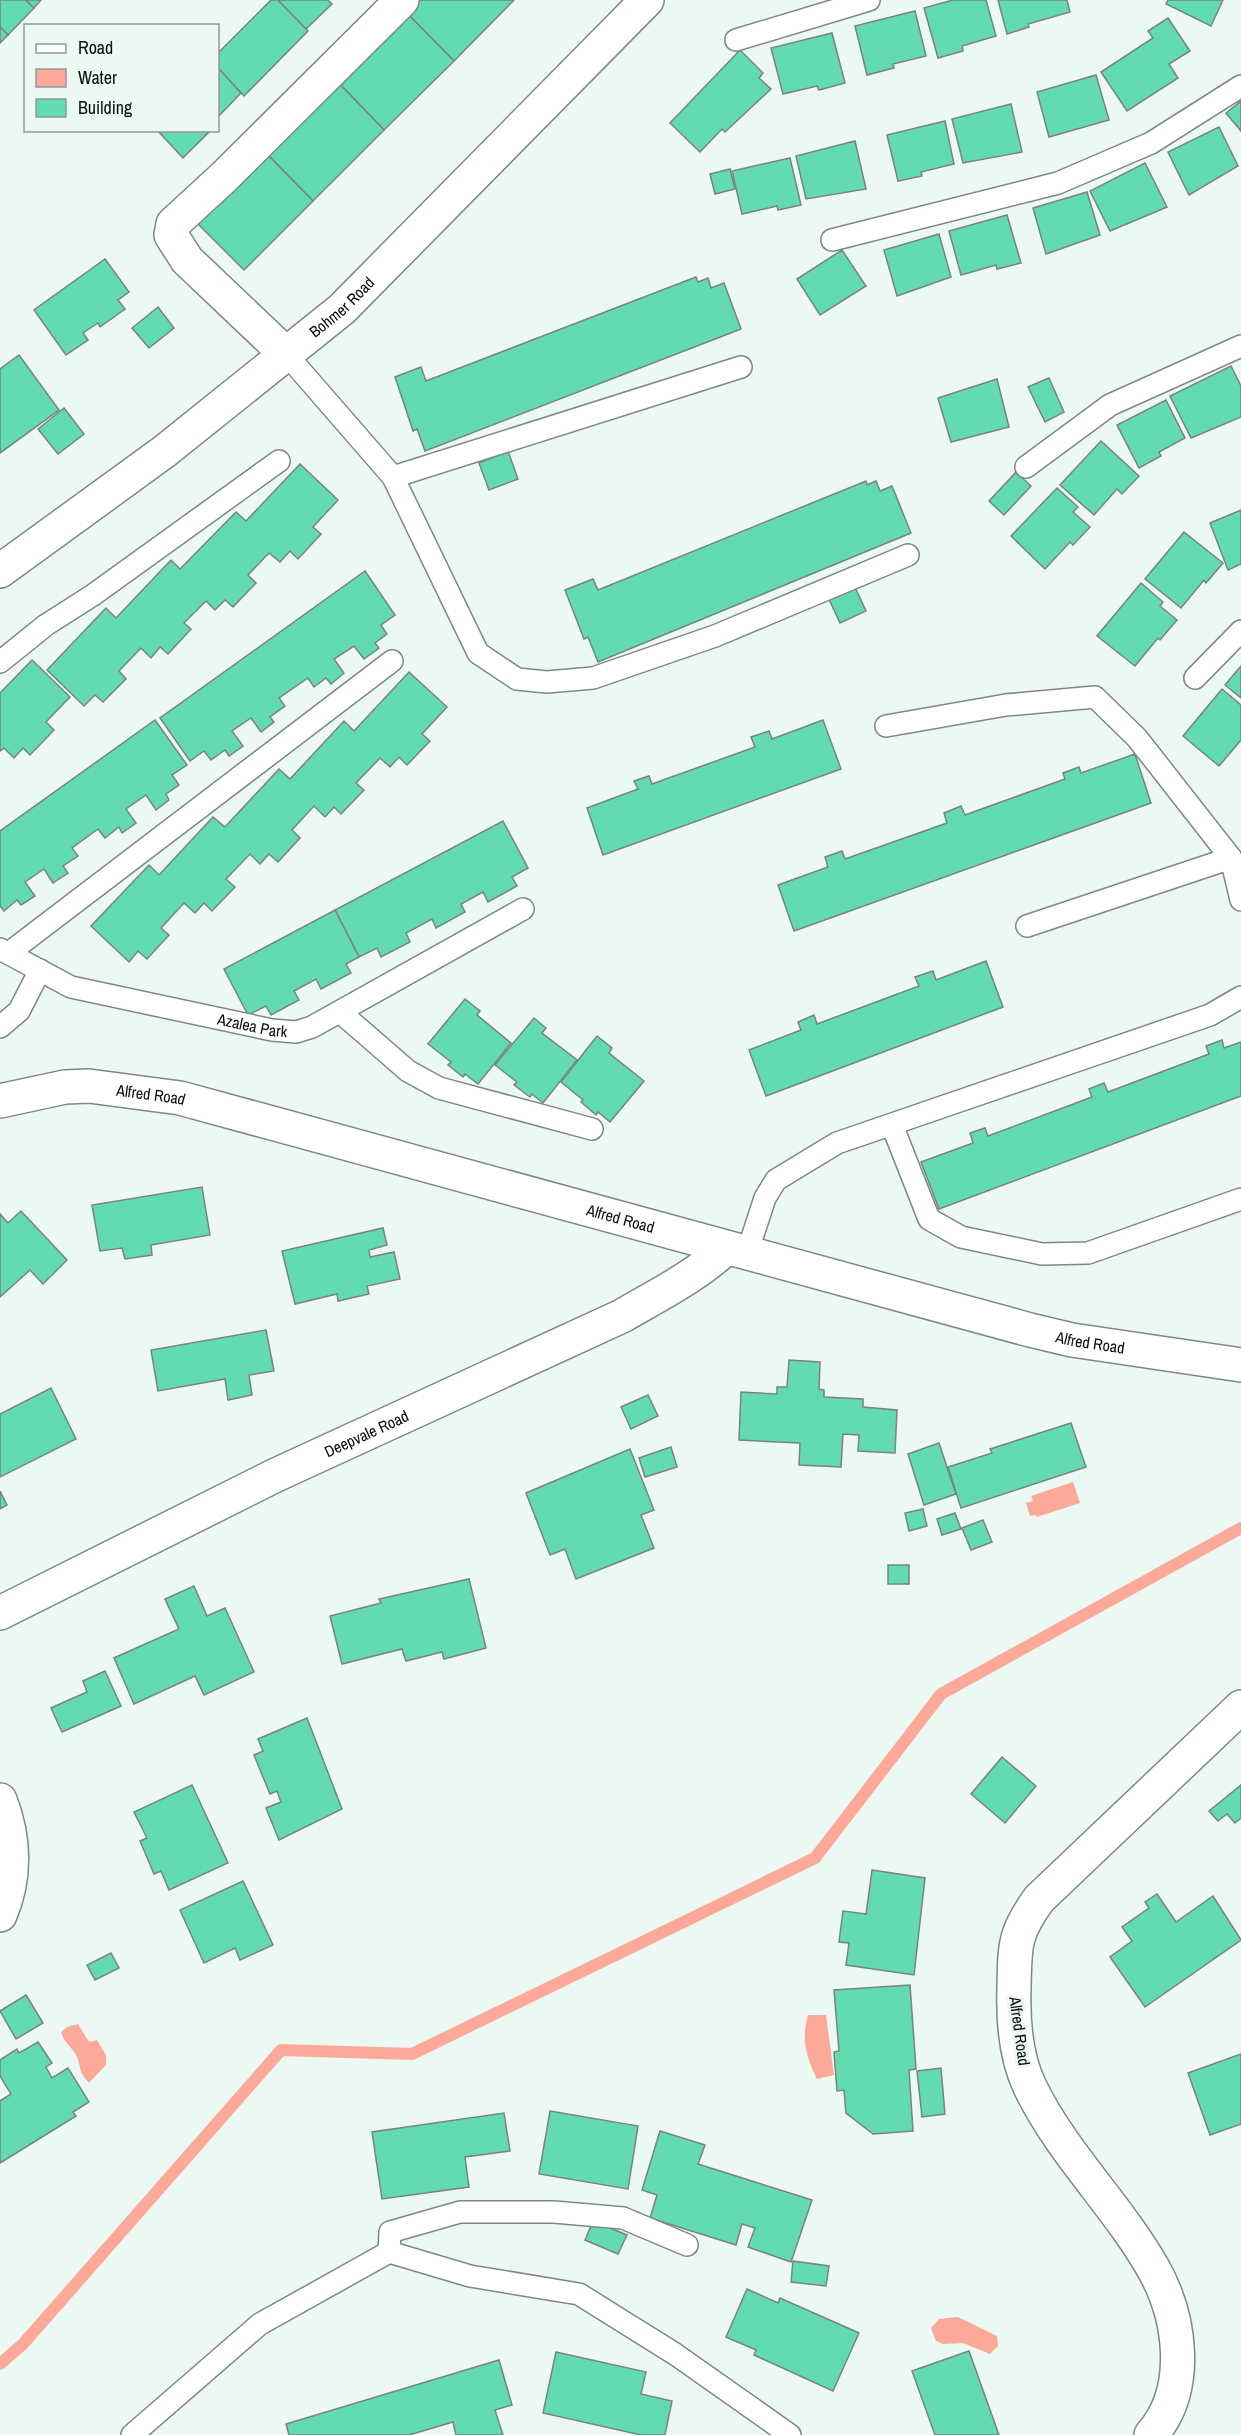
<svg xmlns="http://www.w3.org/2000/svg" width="1241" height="2435" font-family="'Archivo Narrow',sans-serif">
<rect width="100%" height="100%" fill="#ecf8f2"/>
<g fill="#fda99a">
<path d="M1073,1482L1080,1503L1037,1517L1036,1515L1030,1516L1026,1503L1033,1501L1031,1496Z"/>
<path d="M808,2015H826L834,2075L817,2079C806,2058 801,2038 808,2015Z"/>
<path d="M78,2024L89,2042L97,2040L106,2055V2065L89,2083C78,2071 82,2070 77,2057C73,2048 64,2043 61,2032L67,2027Z"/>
<path d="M958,2317L997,2336L998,2346L990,2354L963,2343L943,2344L936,2341L931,2328L939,2319Z"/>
</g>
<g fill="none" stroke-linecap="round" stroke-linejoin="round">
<path stroke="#fda99a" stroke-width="12" d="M0,2364L23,2344L281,2050L412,2054L815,1858L941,1694L1241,1528"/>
</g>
<g fill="#62dbb0" stroke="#7a847f" stroke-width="1.5">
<path d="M0,0H26L34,8L8,35L0,27Z"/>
<path d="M26,0H41L34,8Z"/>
<path d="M271,0H278L308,31L244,96L218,68V53Z"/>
<path d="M278,0H328L332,4L306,29Z"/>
<path d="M412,0H514L454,61L403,9Z"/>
<path d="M953,0H986L996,36L962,46L963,51L938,58L924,8Z"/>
<path d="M998,0H1067L1070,12L1028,24L1029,27L1007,34Z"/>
<path d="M1168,0H1223L1211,26L1166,4Z"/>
<path d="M403,9L454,61L384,130L334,78Z"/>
<path d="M915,11L926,56L893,64L894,68L867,75L855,26Z"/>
<path d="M1168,18L1190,51L1169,64L1178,78L1127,111L1101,72L1153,38L1148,31Z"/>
<path d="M0,27L8,35L0,43Z"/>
<path d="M832,33L845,83L819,90L817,86L783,94L771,48Z"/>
<path d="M740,50L763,73L759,78L771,89L725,132L722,129L700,152L670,123Z"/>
<path d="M218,68L241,93L218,117Z"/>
<path d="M1096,75L1109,120L1049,137L1037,92Z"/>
<path d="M334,78L384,130L313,201L263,150Z"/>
<path d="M1241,101V131L1226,113Z"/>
<path d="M1011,104L1022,152L963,163L952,119Z"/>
<path d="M945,121L954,164L921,172L922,176L898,181L887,135Z"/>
<path d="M1219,127L1238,166L1189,195L1168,152Z"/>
<path d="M157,130H211L183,158Z"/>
<path d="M855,141L866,189L806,199L796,156Z"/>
<path d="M263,150L313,201L244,270L193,219Z"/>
<path d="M790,158L801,205L778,210L777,206L742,214L732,171Z"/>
<path d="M1145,163L1167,207L1110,231L1090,191Z"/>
<path d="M730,169L735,189L715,194L710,174Z"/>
<path d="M1087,192L1100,235L1046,254L1033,208Z"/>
<path d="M1007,215L1021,263L997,269L996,265L961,275L949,231Z"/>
<path d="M939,234L951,277L897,296L884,250Z"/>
<path d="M842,250L866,286L820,315L797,279Z"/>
<path d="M105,259L129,292L118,300L125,309L100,327L98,323L83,333L88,340L66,355L34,310Z"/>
<path d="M696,277L698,282L708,278L711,288L724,283L741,329L425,451L417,429L413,431L395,377L421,367L426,381Z"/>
<path d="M158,307L174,328L149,348L132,328Z"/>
<path d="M19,355L59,410L0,453V369Z"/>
<path d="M1231,366L1241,386V417L1191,438L1170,396Z"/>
<path d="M1049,378L1064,412L1045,422L1028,387Z"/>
<path d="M997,379L1009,427L951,442L938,398Z"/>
<path d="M1166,400L1185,438L1159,452L1161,456L1139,468L1117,425Z"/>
<path d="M64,408L84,434L58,454L38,429Z"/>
<path d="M1101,441L1139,476L1122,494L1117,489L1094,515L1060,485Z"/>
<path d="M508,451L518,479L489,490L479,463Z"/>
<path d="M300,464L338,500L313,527L321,534L298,559L290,551L280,562L269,553L248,575L256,583L233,607L225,600L215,610L206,601L184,623L191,629L168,654L160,647L151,658L141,648L119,671L126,679L103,702L95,695L84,706L47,670L106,608L116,618L171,560L180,569L236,512L246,521Z"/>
<path d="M1016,472L1031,486L1004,515L989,501Z"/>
<path d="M866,481L867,485L876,481L880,491L892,486L911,533L598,662L588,637L584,639L565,590L593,579L598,590Z"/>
<path d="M1057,488L1078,507L1073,512L1090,527L1073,545L1070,542L1045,569L1011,536Z"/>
<path d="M1241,510V564L1228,570L1210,523Z"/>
<path d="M1184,532L1223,563L1206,583L1204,580L1181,608L1145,579Z"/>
<path d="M365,571L395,615L381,625L387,634L375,643L379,648L364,659L354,646L334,659L344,673L331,684L326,678L314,687L308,678L279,698L285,706L270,717L274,722L261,732L251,718L232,731L243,746L229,756L225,750L211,760L204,751L190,761L160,718Z"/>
<path d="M1141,583L1163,602L1160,606L1177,620L1160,640L1158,638L1135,666L1097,636Z"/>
<path d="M854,585L866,611L840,623L828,597Z"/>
<path d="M32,660L70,697L46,722L54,730L30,755L23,748L14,758L4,748L0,751V693Z"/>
<path d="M1241,666V698L1225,685Z"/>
<path d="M409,672L447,707L422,734L430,741L407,765L399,757L390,767L380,758L356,783L364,790L341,814L334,807L325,817L314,806L292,830L300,838L278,862L269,854L260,864L250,854L226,879L235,887L212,911L204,903L195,913L184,903L161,928L169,935L147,959L138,951L129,962L91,926L149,865L159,875L213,817L225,827L279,769L290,779L344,721L354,731Z"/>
<path d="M1222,689L1241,705V740L1219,766L1183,736Z"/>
<path d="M155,720L187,765L172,775L179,785L166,794L169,800L156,810L146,795L126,809L136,823L122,833L119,827L105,838L98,829L72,848L78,856L63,866L68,873L53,883L44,869L25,882L35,896L21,905L17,900L4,911L0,906V831Z"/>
<path d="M823,720L841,769L603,855L587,808L638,789L634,781L649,776L652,784L755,747L751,737L769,731L772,739Z"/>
<path d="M1135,754L1151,803L794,931L778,885L828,867L825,857L842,851L845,859L947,823L944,813L961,806L965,815L1065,779L1063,773L1079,767L1081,773Z"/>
<path d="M503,821L528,868L512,877L517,886L488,902L483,892L461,904L465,912L436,928L432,919L406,933L410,942L381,957L377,948L359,957L335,910Z"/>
<path d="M335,910L359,957L346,964L351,973L321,989L316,979L294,991L299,1000L271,1015L266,1006L248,1015L224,969Z"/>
<path d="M986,961L1003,1007L766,1096L749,1050L801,1030L798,1022L814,1015L817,1024L919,986L915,977L933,971L936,980Z"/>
<path d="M465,999L480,1011L477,1015L511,1043L478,1084L465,1074L463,1077L448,1065L451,1062L428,1044Z"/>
<path d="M534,1018L546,1028L542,1033L577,1060L543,1103L532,1094L530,1097L514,1085L517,1082L495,1065Z"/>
<path d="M597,1036L612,1048L609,1053L644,1081L610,1122L598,1112L596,1115L581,1102L583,1100L561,1082Z"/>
<path d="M1222,1040L1224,1048L1241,1042V1096L939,1209L921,1162L973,1143L970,1133L985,1128L988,1136L1092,1097L1089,1089L1104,1083L1108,1092L1209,1054L1206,1046Z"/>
<path d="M202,1187L210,1235L151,1245L152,1255L125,1259L122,1248L100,1251L92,1205Z"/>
<path d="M21,1211L67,1260L43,1284L30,1270L0,1297V1214L8,1223Z"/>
<path d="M383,1228L387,1245L369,1250L370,1257L394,1252L400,1279L367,1286L369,1294L338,1301L337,1294L295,1304L282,1251Z"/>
<path d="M266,1330L274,1371L249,1375L252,1395L228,1400L225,1379L158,1391L151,1350Z"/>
<path d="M789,1360L820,1362L819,1389L824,1390V1397L863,1399V1407L897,1410L895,1453L858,1451L859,1435L843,1434L841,1467L799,1465L800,1443L739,1440L741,1392L777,1394V1387H787Z"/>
<path d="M51,1388L76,1439L0,1477V1414Z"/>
<path d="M648,1395L658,1416L631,1429L621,1407Z"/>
<path d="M1071,1423L1086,1467L961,1508L948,1467L992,1453L990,1449Z"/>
<path d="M939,1443L956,1494L924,1505L908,1454Z"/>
<path d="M671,1447L677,1467L645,1477L639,1458Z"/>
<path d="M630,1449L654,1510L641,1515L654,1548L576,1579L565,1549L550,1555L526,1493Z"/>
<path d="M0,1491L7,1505L0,1509Z"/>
<path d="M923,1509L927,1526L909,1531L905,1513Z"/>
<path d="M955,1513L961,1529L942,1535L937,1519Z"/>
<path d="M983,1520L992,1542L971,1550L962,1528Z"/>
<rect x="888" y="1565" width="21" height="19"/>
<path d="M469,1579L486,1648L444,1659L442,1652L406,1661L402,1649L342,1664L330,1616L381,1603L379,1599Z"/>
<path d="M194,1586L207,1616L225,1608L254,1672L204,1695L195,1676L134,1704L114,1658L179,1629L165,1599Z"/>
<path d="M105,1671L121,1706L62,1732L51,1708L87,1692L83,1681Z"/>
<path d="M307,1718L342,1809L279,1840L266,1808L281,1802L277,1791L270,1794L254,1755L263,1751L258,1739Z"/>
<path d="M1002,1757L1036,1786L1005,1823L971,1794Z"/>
<path d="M192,1785L228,1863L169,1890L161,1871L154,1874L140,1841L147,1838L134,1812Z"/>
<path d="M1241,1785V1818L1235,1823L1227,1814L1218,1821L1209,1811Z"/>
<path d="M872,1870L925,1878L914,1975L846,1965L849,1943L839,1942L843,1911L866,1914Z"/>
<path d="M243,1881L273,1945L240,1960L235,1948L204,1963L180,1910Z"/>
<path d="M1157,1894L1176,1922L1213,1896L1241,1940L1145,2007L1110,1957L1132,1941L1122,1927L1149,1908L1145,1902Z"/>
<path d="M111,1953L119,1968L95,1980L87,1965Z"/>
<path d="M910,1985L916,2069L909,2070L913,2131L873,2134L846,2113L844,2090L837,2091L834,2052L839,2051L834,1990Z"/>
<path d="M26,1995L43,2023L16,2039L0,2011Z"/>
<path d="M38,2042L52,2063L46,2067L52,2078L68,2068L89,2102L73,2112L76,2116L0,2163V2101L11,2094L0,2076V2060L17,2049L19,2053Z"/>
<path d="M1241,2054V2124L1210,2135L1188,2073Z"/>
<path d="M941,2068L945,2114L922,2117L917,2071Z"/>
<path d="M550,2111L638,2126L628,2189L539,2174Z"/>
<path d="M504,2113L510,2151L465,2157L469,2187L382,2199L372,2132Z"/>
<path d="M660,2131L705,2145L698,2164L812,2200L791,2262L748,2247L755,2228L742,2224L736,2245L650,2218L657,2195L642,2190Z"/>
<path d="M593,2221L627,2235L618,2254L585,2240Z"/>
<path d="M793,2261L829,2266L826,2286L791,2282Z"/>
<path d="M747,2289L778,2303L780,2298L859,2333L833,2391L754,2355L756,2350L726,2337Z"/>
<path d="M969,2351L999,2435H935L912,2371Z"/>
<path d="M556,2352L646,2372L641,2394L672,2401L665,2435H641L543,2413Z"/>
<path d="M499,2360L512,2405L495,2410L503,2435H456L453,2422L409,2435H289L286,2424Z"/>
</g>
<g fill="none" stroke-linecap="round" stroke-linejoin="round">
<g stroke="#7e8984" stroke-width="24">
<g id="service">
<path d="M736,40L869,0"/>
<path d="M832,240L1058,183L1151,143L1241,86"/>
<path d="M287,355L393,477L478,653L517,679L547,682L593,678L715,636L908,555"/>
<path d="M1026,467L1110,405L1241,346"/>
<path d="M393,477L741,367"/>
<path d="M0,662L46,625L93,595L279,461"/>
<path d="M1195,678L1241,631"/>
<path d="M886,726L1006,705L1095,697L1137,738L1231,858L1241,900"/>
<path d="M1027,926L1231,858"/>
<path id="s1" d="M0,949L71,987L272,1030L296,1032L312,1027L523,909"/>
<path d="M10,952L392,661"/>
<path d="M340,1012L408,1071L439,1088L592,1129"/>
<path d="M0,1027L19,1011L40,970"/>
<path d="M892,1125L929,1219L961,1237L1042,1254L1088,1253L1241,1199"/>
<path d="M747,1253L765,1198L776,1180L837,1143L1210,1015L1241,997"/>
<path d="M687,2245L623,2218L554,2212H460L390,2232L389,2252L470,2276L579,2294L675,2354L790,2435"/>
<path d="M132,2435L260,2324L389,2252"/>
</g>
</g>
<g stroke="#7e8984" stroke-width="36">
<g id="minor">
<path d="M287,355L187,260L171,235L173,224L224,177L402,0"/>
<path id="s2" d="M0,571L165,451L342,309L647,0"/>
<path id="s3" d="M0,1101L65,1087L89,1086L180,1098L1030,1330L1072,1340L1241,1365"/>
<path id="s4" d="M0,1613L276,1475L622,1316C658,1295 695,1277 726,1248"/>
<path d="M0,1800C15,1838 16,1878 0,1915"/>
<path d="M1151,2435C1191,2390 1181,2317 1153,2268C1117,2205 1062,2153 1030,2087C1016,2058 1013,2020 1014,1989C1015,1946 1013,1935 1039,1899L1241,1707"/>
</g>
</g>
<use href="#service" stroke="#fff" stroke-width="21"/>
<use href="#minor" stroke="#fff" stroke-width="33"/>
</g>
<g text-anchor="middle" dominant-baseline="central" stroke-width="6" stroke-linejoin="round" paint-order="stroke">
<g font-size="16" fill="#080c0a" stroke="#ecf8f2">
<text stroke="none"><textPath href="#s2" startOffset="432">Bohmer Road</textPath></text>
<text stroke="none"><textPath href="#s1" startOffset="266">Azalea Park</textPath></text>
<text stroke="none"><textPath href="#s3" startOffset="153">Alfred Road</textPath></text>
<text stroke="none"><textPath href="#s3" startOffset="639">Alfred Road</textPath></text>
<text stroke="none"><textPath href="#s3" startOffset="1125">Alfred Road</textPath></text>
<text stroke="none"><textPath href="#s4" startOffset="408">Deepvale Road</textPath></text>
<text transform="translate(1020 2031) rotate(82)">Alfred Road</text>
</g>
</g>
<rect x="24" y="24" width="195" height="108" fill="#ecf8f2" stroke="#919a95" stroke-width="1.5"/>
<rect x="36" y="44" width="30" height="9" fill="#ffffff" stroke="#919a95" stroke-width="1.5"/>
<text x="78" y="54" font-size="18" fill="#080c0a">Road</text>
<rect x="36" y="69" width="30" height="18" fill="#fda99a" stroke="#919a95" stroke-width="1.5"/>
<text x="78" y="84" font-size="18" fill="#080c0a">Water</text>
<rect x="36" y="99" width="30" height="18" fill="#62dbb0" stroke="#919a95" stroke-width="1.5"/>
<text x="78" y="114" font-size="18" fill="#080c0a">Building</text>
</svg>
